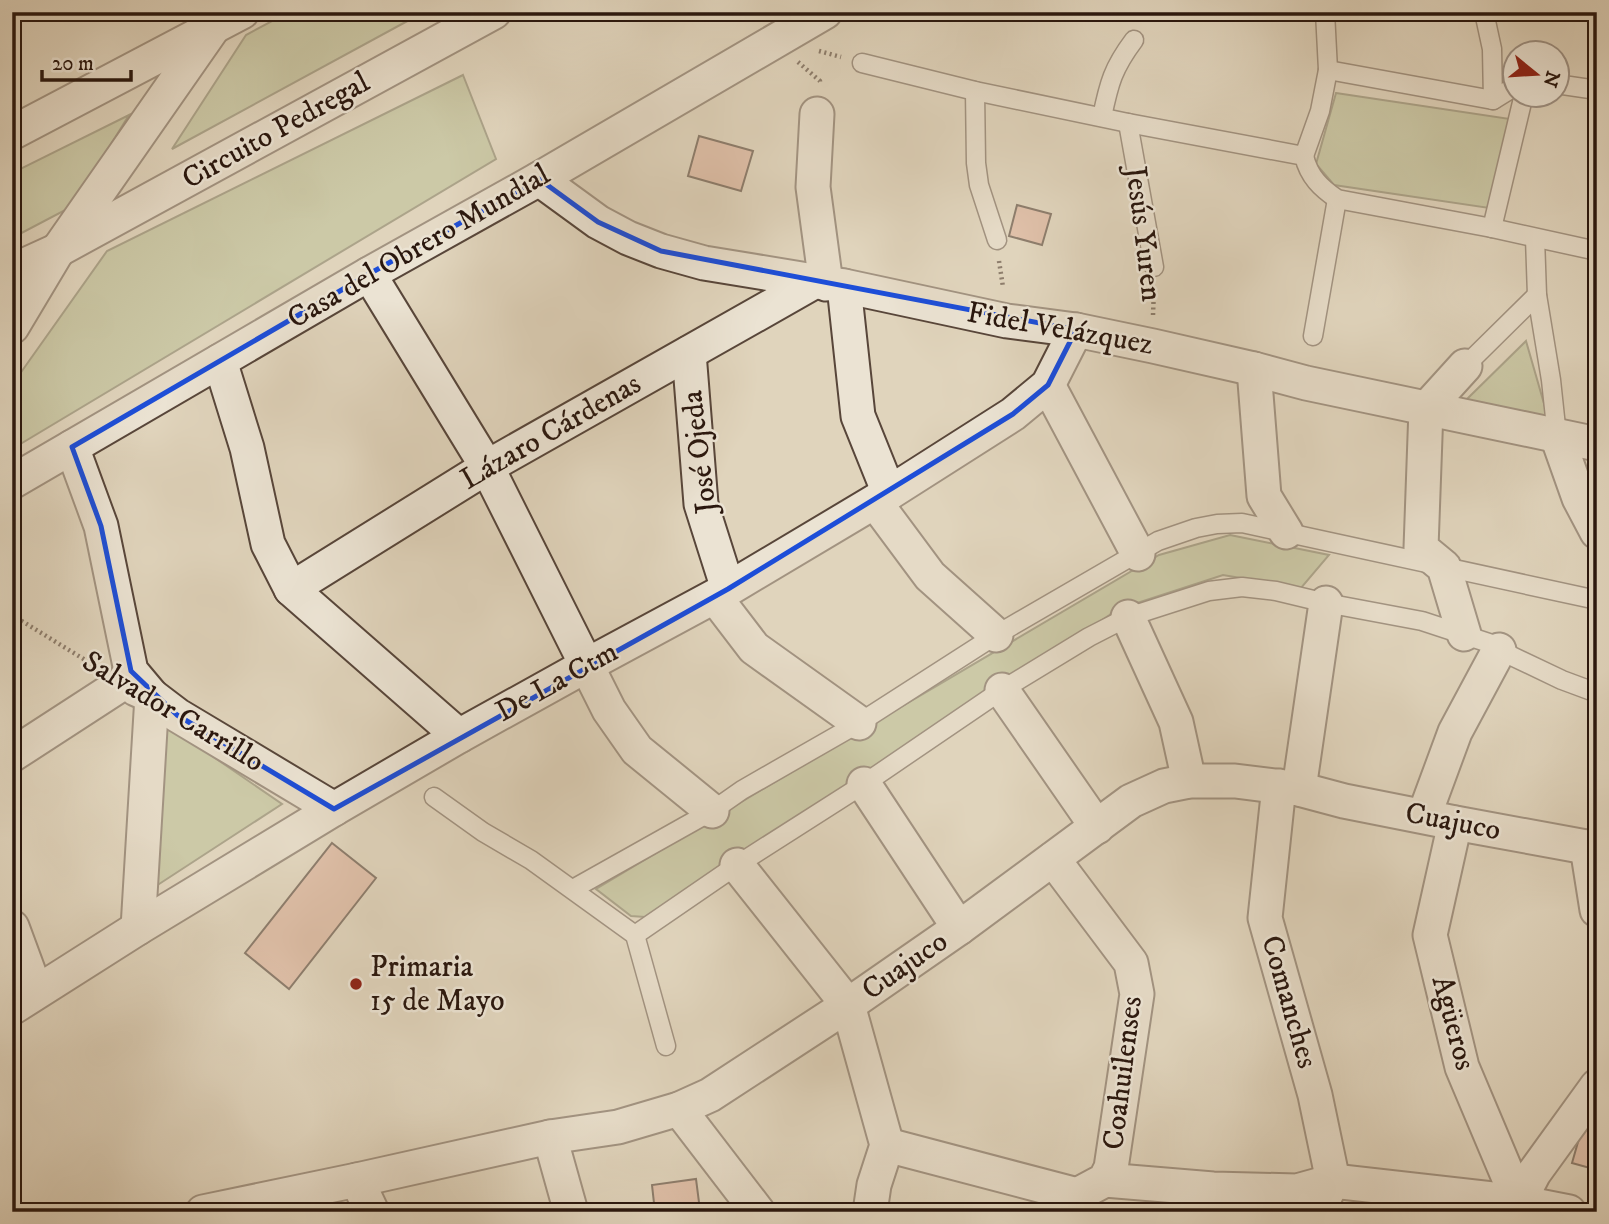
<svg xmlns="http://www.w3.org/2000/svg" width="1609" height="1224" font-family="'IM FELL DW Pica',serif">
<rect width="100%" height="100%" fill="#e0d4bc"/>
<filter id="stains"><feTurbulence type="fractalNoise" baseFrequency=".00286" numOctaves="4"/><feColorMatrix values="0 0 0 0 .2 0 0 0 0 .09 0 0 0 0 .02 0 0 0 .5 -.17"/></filter>
<radialGradient id="worn" r=".72"><stop offset=".6" stop-color="#630" stop-opacity="0"/><stop offset="1" stop-color="#630" stop-opacity=".3"/></radialGradient>
<g fill="#b3bc8f" stroke="#6e6a4e" stroke-width="2">
<path d="M289,12H424L172,149L246,35Z"/>
<path d="M463,75L496,159L22,443L12,442V385L107,251Z"/>
<path d="M1336,93L1510,119L1489,208L1334,185L1316,164Z"/>
<path d="M129,115L73,206L12,238V173Z"/>
<path d="M1526,341L1549,421L1464,402Z"/>
<path d="M1230,535L1329,555L1301,588L1223,575L1119,609L645,917L631,916L596,889L855,734L1159,555Z"/>
<path d="M173,729L282,804L153,888L152,731Z"/>
</g>
<g fill="#dea893" stroke="#2a170e" stroke-width="2">
<path d="M699,136L753,151L741,191L688,176Z"/>
<path d="M1017,205L1051,214L1042,245L1009,236Z"/>
<path d="M332,843L376,878L289,989L245,953Z"/>
<path d="M1582,1128L1597,1132V1170L1572,1163Z"/>
<path d="M696,1179L700,1210L655,1212L652,1185Z"/>
</g>
<g fill="none" stroke-linecap="round" stroke-linejoin="round">
<g stroke="#58463a" stroke-width="21">
<g id="lane">
<path d="M1484,12L1492,49L1493,100"/>
<path d="M862,63L975,91L1128,123L1304,156C1309,177 1321,188 1337,199L1492,228L1597,251"/>
<path d="M1328,70L1493,100L1514,87"/>
<path d="M1556,84L1597,90"/>
<path d="M975,91L976,163L979,185L997,240"/>
<path d="M1102,117C1109,83 1113,68 1134,40"/>
<path d="M1128,123L1154,267"/>
<path d="M1304,156L1320,111L1328,70L1325,12"/>
<path d="M1492,228L1524,94"/>
<path d="M1535,238L1537,295L1551,380L1557,436"/>
<path d="M1313,336L1337,199"/>
<path d="M1465,366L1537,295"/>
<path d="M434,797L483,832L531,860L635,935L666,1046"/>
<path d="M573,889L712,811L742,790L859,723L996,635L1158,541L1196,528L1217,524L1242,523L1597,600"/>
<path d="M635,935L737,865L864,784L1002,690L1089,637L1128,617L1209,591L1242,587L1276,591L1326,603L1422,621L1495,645L1499,650L1562,680L1597,693"/>
</g>
</g>
<g stroke="#58463a" stroke-width="37">
<g id="street">
<path d="M817,114L813,187L826,284"/>
<path d="M12,133L242,12"/>
<path d="M539,179L598,222L628,238L661,251L704,263L844,286L1007,321L1076,330L1153,346L1254,369L1306,383L1597,444"/>
<path d="M12,271L58,250L494,12"/>
<path d="M369,274L487,467L609,710L637,750L712,811"/>
<path d="M844,286L858,416L889,493"/>
<path d="M12,327L58,250L215,25"/>
<path d="M689,353L701,504L728,589"/>
<path d="M220,361L247,448L268,544L291,589L459,736"/>
<path d="M1254,369L1264,496L1286,532"/>
<path d="M1048,385L1138,554"/>
<path d="M1557,436L1579,498L1597,532"/>
<path d="M72,447L101,526L131,671L152,696L138,928"/>
<path d="M12,482L369,274L539,179L825,12"/>
<path d="M875,502L930,576L996,635"/>
<path d="M291,589L487,467L814,282"/>
<path d="M715,597L754,648L859,723"/>
<path d="M1128,617L1176,722L1189,781"/>
<path d="M1464,634L1444,567L1421,548L1426,409L1465,366"/>
<path d="M136,689L152,696L177,715L334,809"/>
<path d="M1002,690L1097,827"/>
<path d="M12,755L123,683L131,671"/>
<path d="M864,784L959,928"/>
<path d="M1279,786L1265,918L1315,1095L1333,1181L1317,1212"/>
<path d="M1299,789L1326,603"/>
<path d="M1424,816L1455,732L1499,650"/>
<path d="M1455,823L1430,935L1462,1067L1519,1202"/>
<path d="M1587,847L1597,910"/>
<path d="M1053,859L1131,963L1137,994L1111,1168L1105,1180L1077,1195"/>
<path d="M737,865L848,1005L887,1145L874,1185L870,1212"/>
<path d="M12,927L36,992"/>
<path d="M12,1008L138,928L334,809L459,736L587,665L728,589L889,493L1013,414L1048,385L1076,330"/>
<path d="M679,1109L758,1212"/>
<path d="M550,1137L571,1212"/>
<path d="M887,1145L1077,1195"/>
<path d="M357,1180L372,1212"/>
<path d="M1105,1180L1213,1189L1297,1191L1333,1181L1519,1202L1569,1212"/>
<path d="M203,1212L357,1180L550,1137L618,1127L679,1109L710,1095L848,1005L959,928L1131,801L1164,786L1189,781H1235L1299,789L1344,801L1455,823L1597,849"/>
<path d="M1521,1212L1519,1202L1534,1173L1597,1086"/>
</g>
</g>
<g stroke="#2a170e" stroke-width="4.5" stroke-dasharray="2 3.5" stroke-linecap="butt">
<path d="M819,51L841,57"/>
<path d="M798,62L820,81V85"/>
<path d="M999,261L1003,287"/>
<path d="M1153,315L1154,289"/>
<path d="M12,615L95,666"/>
</g>
<use href="#lane" stroke="#ebe3d3" stroke-width="18"/>
<use href="#street" stroke="#ebe3d3" stroke-width="33"/>
</g>
<path d="M0 0H1609V1224H0ZM539,179L598,222L661,251L1076,330L1048,385L1013,414L728,589L334,809L177,715L131,671L101,526L72,447L369,274Z" fill="#e0d4bc" fill-opacity=".55" fill-rule="evenodd"/>
<path fill="none" stroke="#1d4ed8" stroke-width="5" stroke-linejoin="round" d="M539,179L598,222L661,251L1076,330L1048,385L1013,414L728,589L334,809L177,715L131,671L101,526L72,447L369,274Z"/>
<circle fill="#8f2418" stroke="#ebe3d3" stroke-width="2.5" cx="356" cy="984" r="7"/>
<g text-anchor="middle" dominant-baseline="central" stroke-width="5" stroke-linejoin="round" paint-order="stroke">
<g font-size="30" fill="#2a170e" stroke="#ebe3d3">
<text transform="translate(276 131) rotate(-29)">Circuito Pedregal</text>
<text transform="translate(1143 234) rotate(83)">Jesús Yuren</text>
<text transform="translate(419 247) rotate(-30)">Casa del Obrero Mundial</text>
<text transform="translate(1060 329) rotate(10)">Fidel Velázquez</text>
<text transform="translate(551 432) rotate(-30)">Lázaro Cárdenas</text>
<text transform="translate(700 452) rotate(-97)">José Ojeda</text>
<text transform="translate(557 682) rotate(-29)">De La Ctm</text>
<text transform="translate(173 712) rotate(31)">Salvador Carrillo</text>
<text transform="translate(1453 822) rotate(11)">Cuajuco</text>
<text transform="translate(905 966) rotate(-35)">Cuajuco</text>
<text transform="translate(1289 1002) rotate(74)">Comanches</text>
<text transform="translate(1453 1023) rotate(75)">Agüeros</text>
<text transform="translate(1123 1073) rotate(-83)">Coahuilenses</text>
</g>
<g font-size="30" fill="#2a170e" stroke="#ebe3d3" text-anchor="start">
<text x="370" y="967">Primaria<tspan x="370" dy="34">15 de Mayo</tspan></text>
</g>
</g>
<rect width="1609" height="1224" fill="none" stroke="#e0d4bc" stroke-width="42"/>
<rect x="14" y="14" width="1581" height="1196" fill="none" stroke="#2a170e" stroke-width="3.5"/>
<rect x="21" y="21" width="1567" height="1182" fill="none" stroke="#2a170e" stroke-width="2"/>
<g transform="translate(1536 74) rotate(108)"><circle r="33" fill="#ebe3d3" stroke="#9e9184" stroke-width="2"/>
<path d="M0-5L12 26L0 18L-12 26Z" fill="#8f2418"/>
<text y="-10" font-size="19" font-weight="bold" text-anchor="middle" fill="#2a170e">N</text>
</g>
<path d="M42 70v10h89v-10" fill="none" stroke="#2a170e" stroke-width="3.5"/>
<text x="52" y="70" font-size="21" fill="#2a170e" stroke="#ebe3d3" stroke-width="5" paint-order="stroke">20 m</text>
<rect width="100%" height="100%" filter="url(#stains)"/>
<rect width="100%" height="100%" fill="url(#worn)"/>
</svg>
